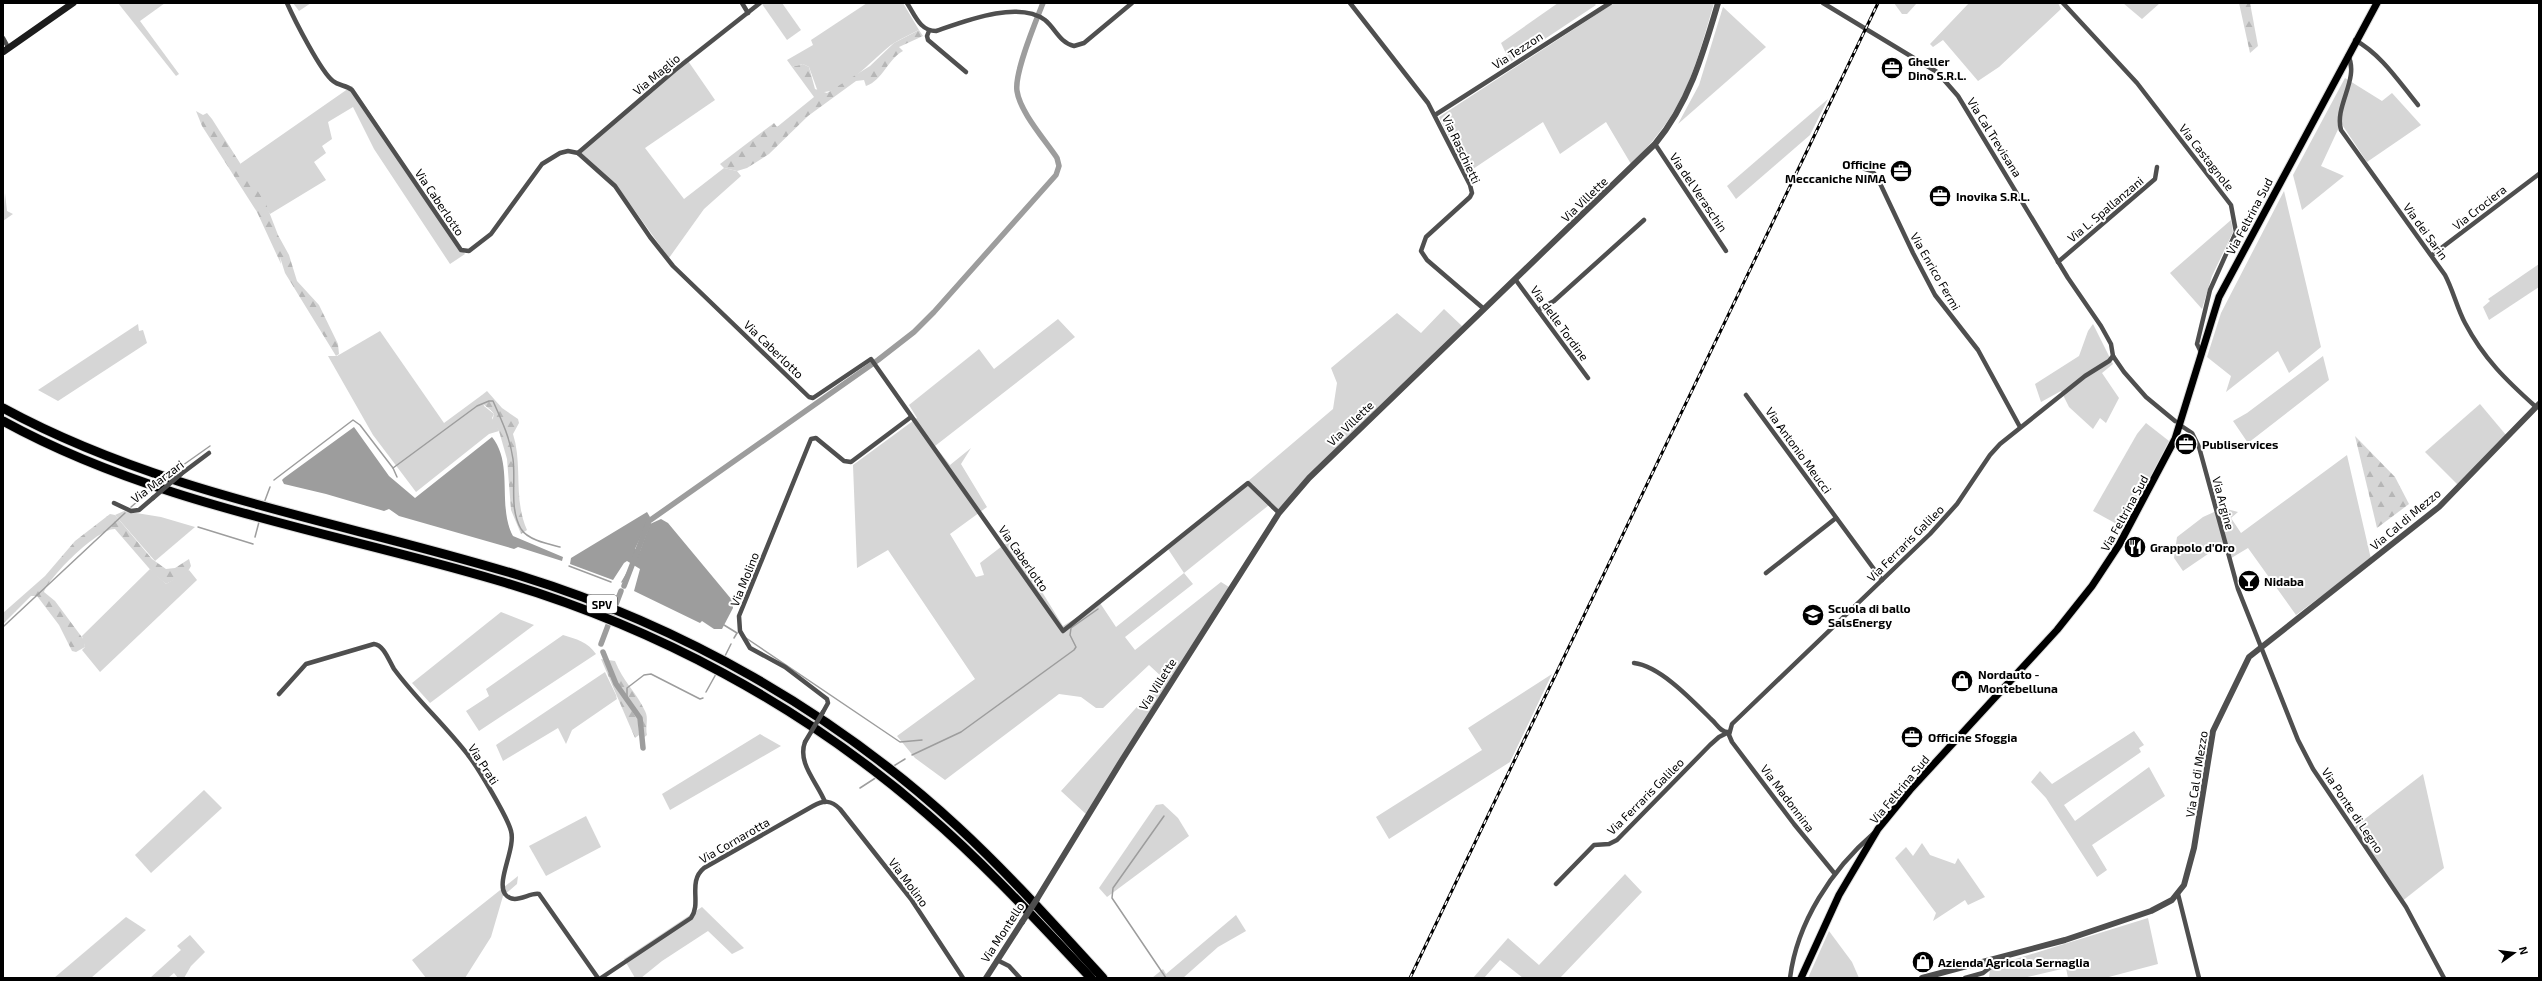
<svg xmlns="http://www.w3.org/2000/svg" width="2542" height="981" font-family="'Exo 2',sans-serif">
<defs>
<pattern id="forest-firs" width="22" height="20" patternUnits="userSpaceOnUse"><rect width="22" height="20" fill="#d6d6d6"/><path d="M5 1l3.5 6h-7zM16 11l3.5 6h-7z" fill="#b6b6b6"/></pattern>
</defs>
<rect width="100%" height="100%" fill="#fff"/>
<g fill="#d6d6d6">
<path d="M118,3H165L140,21L179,74L176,76Z"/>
<path d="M293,3H311L299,11Z"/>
<path d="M764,3H782L801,30L787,40L762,4Z"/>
<path d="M867,3H903L919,30C911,34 902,38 894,43C874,56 844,96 818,92L809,67L803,64L792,67L787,60L813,45L811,40Z"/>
<path d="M1558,3H1594L1596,5L1510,62L1501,43Z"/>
<path d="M1614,3H1714C1694,72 1684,113 1631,164L1606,122L1560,154L1543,122L1467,173L1439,117Z"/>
<path d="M1894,3H1917L1907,14H1902Z"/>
<path d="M1969,3H2058L2061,9L1999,67L1978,81L1943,40L1933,47L1930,44Z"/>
<path d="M2123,3H2160L2142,19Z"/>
<path d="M1723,7L1766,47L1678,124L1699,85Z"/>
<path d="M686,58L715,100L645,148L684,199L724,168L737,171L741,176L704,209L669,258L617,186L577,151Z"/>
<path d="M2345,78L2382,101L2392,93L2421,125L2367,162L2341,123L2321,166L2344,176L2302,210L2293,175Z"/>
<path d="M352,86L465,254L450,264L374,149L353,107L328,122L332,139L322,146L326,153L314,162L326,180L270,214L240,164Z"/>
<path d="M1828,99L1810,135L1736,199L1727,186Z"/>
<path d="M2284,191L2321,347L2289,373L2278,351L2226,392L2231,376L2207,357L2221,313Z"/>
<path d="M5,193L7,211L13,214L3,221Z"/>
<path d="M2231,220L2233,232L2212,276L2202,309L2170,273Z"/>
<path d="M2539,264V287L2489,320L2483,307L2490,301L2488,299Z"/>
<path d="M1444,309L1462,326L1306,477L1277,514L1269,505L1184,573L1193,584L1125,637L1135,650L1221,582L1229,587L1087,815L1061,791L1163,678L1149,665L1103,708H1096L1081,697L1059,694L945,780L915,758L897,736L975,679L888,550L857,568L853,465L917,418L909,405L979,349L994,369L1058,319L1075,337L935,446L950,465L971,448L961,464L987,507L950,534L976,577L984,575L980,563L1010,540L1063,626L1100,603L1116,627L1184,573L1168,549L1333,409L1337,383L1331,368L1397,313L1421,333Z"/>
<path d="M138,324L139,331L143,330L147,343L58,401L38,390Z"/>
<path d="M2093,324L2113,364L2102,373L2119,398L2106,423L2100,418L2093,429L2069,407L2061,391L2041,402L2035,384L2079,356L2088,331Z"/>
<path d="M380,331L444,423L482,395L484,406L494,414L492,418L499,431L489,434L416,492L373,435L328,356H337Z"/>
<path d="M2323,356L2329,380L2248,443L2233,421L2247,413Z"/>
<path d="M2480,404L2506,435L2458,485L2425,452Z"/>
<path d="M2146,423L2169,441L2124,528L2093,511L2137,434Z"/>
<path d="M2347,455L2371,559L2296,615L2248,548L2228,560L2224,543L2183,571L2174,558L2177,537L2203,517L2223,508L2238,512L2231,518L2241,533Z"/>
<path d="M124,511L161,517L195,527L155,561L115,515Z"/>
<path d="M150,569L166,584L189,570L197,580L100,672L82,650L85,647L82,636Z"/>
<path d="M501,612L534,625L430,703L412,683Z"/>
<path d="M563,635C576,639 588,642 596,654L479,731L466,711L489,696L486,689Z"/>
<path d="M605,672L617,697L616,696L617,699L572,730L566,744L558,728L503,761L496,745Z"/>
<path d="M1552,674L1510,762L1389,839L1376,817L1482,750L1468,728Z"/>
<path d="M2134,731L2144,745L2139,748L2141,752L2064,805L2075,821L2149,767L2165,796L2092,845L2107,870L2097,877L2046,798L2031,782L2040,771L2052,784Z"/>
<path d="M760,734L781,746L670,810L662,794Z"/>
<path d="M2423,774L2444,868L2401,902L2352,829Z"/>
<path d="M204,790L222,808L151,873L135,855Z"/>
<path d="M1163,804L1178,818L1189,836L1107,897L1099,888L1156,805Z"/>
<path d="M586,816L601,847L546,876L529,846Z"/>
<path d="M1922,843L1930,855L1955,864L1958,858L1985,897L1968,905L1965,900L1933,921L1936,913L1895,858L1906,847L1913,856Z"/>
<path d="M1625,874L1642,892L1560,978H1523L1500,960L1484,978H1473L1508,938L1539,965Z"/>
<path d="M518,876L517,884L503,896L491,937L465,978H426L412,960Z"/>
<path d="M702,907L744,948L732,954L708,931L662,961L641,978H635L624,959Z"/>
<path d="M1236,915L1246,931L1218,947L1183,978H1152L1163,969L1166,974Z"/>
<path d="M126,917L146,930L91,978H54Z"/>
<path d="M2148,918L2158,964L2105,978H2068L2066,968L2023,978H1989L1990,967Z"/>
<path d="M1829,931L1852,962L1859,978H1808Z"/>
<path d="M190,935L205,952L191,966L184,978H178L174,973L168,978H150L181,950L177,946Z"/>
</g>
<g fill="url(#forest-firs)">
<path d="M2239,3H2250L2258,46L2250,53Z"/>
<path d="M919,30L923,36L899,47L903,51C887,60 883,80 866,86L864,80L856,81L808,116L769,154L747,168L737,171L724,168L720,164L774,123L777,127L814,97L792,67L803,64L809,67L815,89L827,93L870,66L894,43Z"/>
<path d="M196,111L203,115L207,113L212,119L266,204L278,235L289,255L297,281L319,305L338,344L339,354L336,356L285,273L280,257L281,264L257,212L202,126Z"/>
<path d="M487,391L502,408L518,419L519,423L513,434C523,465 513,499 527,530L521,534L511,510L507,459L499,431L492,422L494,414C489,406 479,406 482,395Z"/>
<path d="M2355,436L2395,477L2409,504L2377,528Z"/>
<path d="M110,514L115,515L152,559L166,569L175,568L189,559L191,566L187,573L166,584L154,574L115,529C98,528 50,576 44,592L55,601L84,640L85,647L76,652L72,651L59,625L37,596H31L3,624V613L45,576L75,541Z"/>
<path d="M601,659L615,661C622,680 637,693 645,711C649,718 645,727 647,735L641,740L638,720L639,735L635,738Z"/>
</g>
<g fill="#9d9d9d">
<path d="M354,427L389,476L415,498L492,437C514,464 497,507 513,536L563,557L562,561L518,547L514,549L399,516L389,509L384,511L326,494L284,484L282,480L284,478Z"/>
<path d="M647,512L650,517L635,549L640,551L650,524L661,519L668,523L732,600L733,608L722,629H714L702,621L700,623L634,591L640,569L627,561L624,563L613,580L570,564L571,558Z"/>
</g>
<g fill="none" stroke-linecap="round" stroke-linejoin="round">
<g stroke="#9d9d9d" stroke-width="1.5">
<path d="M393,468L397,477"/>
<path d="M169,475L210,446"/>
<path d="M274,480L353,420L360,425L393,468L477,406L489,401H493C502,421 510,438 513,459C516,482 509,508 521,529C528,540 548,544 560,547"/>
<path d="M264,503L270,487"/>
<path d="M131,507L152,489"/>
<path d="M198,527L253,544"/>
<path d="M255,537L259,522"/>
<path d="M569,566L611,582"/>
<path d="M622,582L630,568"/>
<path d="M724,625L737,633"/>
<path d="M4,626L125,513"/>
<path d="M734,638L737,633"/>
<path d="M746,638L900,742L922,740"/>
<path d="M724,658L731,644"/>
<path d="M706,692L716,674"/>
<path d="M627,698V688L644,675L651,674L700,699L703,698"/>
<path d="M912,755L961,732L1074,650L1076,647L1070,635L1071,628L1098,609"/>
<path d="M892,767L905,759"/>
<path d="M860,788L877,777"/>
<path d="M1164,816L1113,888L1112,898L1166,978"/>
</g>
<g stroke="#9d9d9d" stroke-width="5.5">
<path d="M624,586L649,521L878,360L914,332L934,312L1056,175L1059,166L1057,158C1045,140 1020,112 1017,91C1014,73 1036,21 1043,3"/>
<path d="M601,644L621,591"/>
<path d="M603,652L616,684L640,718L643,748"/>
</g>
<g stroke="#dbdbdb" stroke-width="9">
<path id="primary" d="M1801,978L1839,895L1878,829L1910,790L2057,630L2092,586L2119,545L2175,439L2219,297L2377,3"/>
</g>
<g stroke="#dbdbdb" stroke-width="11">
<g id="motorway">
<path d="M3,408C165,496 347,522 521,576C682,626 834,712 958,827C1009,874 1056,927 1103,978"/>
<path d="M3,421C156,505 331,531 496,580C654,626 803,706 927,814C986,865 1038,922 1091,978"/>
</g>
</g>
<g stroke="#4f4f4f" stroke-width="4.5">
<path d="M287,3C294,19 321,72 333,81C339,86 346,85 352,90L461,250L469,251L491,234L542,164L560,153L568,151L578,153L615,186L650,237L673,266L809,397L813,398L871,359L1063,631L1248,483L1279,513"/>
<path d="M742,3L748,13"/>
<path d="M907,3C915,15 920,31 936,31C965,21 1018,0 1045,20C1055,28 1060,43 1074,46L1084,43L1132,3"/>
<path d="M1350,3L1428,103L1470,185L1472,193L1470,197L1426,237L1421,251L1427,260L1484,309"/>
<path d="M1823,3L1937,72L1958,96L2068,278L2101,326L2111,344L2113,356L2124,372L2146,397L2175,421"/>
<path d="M2063,3L2137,83L2231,205L2236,232L2210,290L2197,344L2202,354"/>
<path d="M929,31L927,36L928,40L966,72"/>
<path d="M3,38L8,47"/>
<path d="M2355,40C2382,55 2399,82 2418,105"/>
<path d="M2348,55C2360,79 2334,106 2341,130L2445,275C2453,290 2457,308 2465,323C2484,359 2506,380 2536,407"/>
<path d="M1435,115L1610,3"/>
<path d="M1655,144L1726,251"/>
<path d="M578,153L675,70L760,3"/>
<path d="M1862,168L1872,171L1877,177L1913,253L1935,295L1978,350L2020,427"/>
<path d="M2432,255L2539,174"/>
<path d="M2058,262L2155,179L2157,167"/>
<path d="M1515,279L1588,378"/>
<path d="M1538,310L1554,301L1644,220"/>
<path d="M1746,395L1882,580"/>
<path d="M2180,425L2192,433L2199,447L2238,589L2298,740L2313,769L2406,907L2444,978"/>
<path d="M181,474L209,453"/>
<path d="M114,503L131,511L139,510L153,498"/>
<path d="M1766,573L1836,518"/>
<path d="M1634,663C1660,666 1692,700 1711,719C1717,724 1720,732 1728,732"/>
<path d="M279,694L306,664L374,644C384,645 389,661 394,669C416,699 445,725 468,755C477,766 508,818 511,831C516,848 496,881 505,894C514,906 529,892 539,894L598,978"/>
<path d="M823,712L828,703L827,699L785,667L750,648L740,631L739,616L811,439L816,438L844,461L851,462L911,417"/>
<path d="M805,742C797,763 817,782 825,802"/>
<path d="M1835,874L1794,824L1732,742L1729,735L1732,724L1930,534L1957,504L1990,455L2000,444L2085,376L2109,361L2113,356"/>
<path d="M1556,884L1594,845L1609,844L1617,840L1710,745L1719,737L1729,732"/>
<path d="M2178,894L2199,978"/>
<path d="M997,960L1009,966L1020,978"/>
<path d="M601,978L691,918C702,903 687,882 704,868L813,806C824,800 831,800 840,809L911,899L963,978"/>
<path d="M1790,978C1797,922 1832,869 1874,833"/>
<path d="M1965,978L1983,973L1992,966"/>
</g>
<g stroke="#4f4f4f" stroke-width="6">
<path d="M1037,899L1122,760L1279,513L1309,478L1655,144C1689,103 1703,54 1718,3"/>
<path d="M986,978L1022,922"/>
<path d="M1922,978L2065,940L2151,911L2172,900L2184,885L2194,848L2213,731L2249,657L2439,507L2539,404"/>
</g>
<path stroke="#1c1c1c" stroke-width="7" d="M3,52L73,3"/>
<use href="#primary" stroke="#000" stroke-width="7"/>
<use href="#motorway" stroke="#000" stroke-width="9"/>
<g stroke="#000" stroke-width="3">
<path id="rail" d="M1410,978L1878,3"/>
</g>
<use href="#rail" stroke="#fff" stroke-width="1.5" stroke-dasharray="4.5" stroke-linecap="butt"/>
<g stroke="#4f4f4f" stroke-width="4.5">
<path d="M153,498L181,474"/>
<path d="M805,742L823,712"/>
</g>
<path stroke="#4f4f4f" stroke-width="6" d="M1022,922L1037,899"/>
</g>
<defs>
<g id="office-disc" transform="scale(1.15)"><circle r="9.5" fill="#000" stroke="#fff"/><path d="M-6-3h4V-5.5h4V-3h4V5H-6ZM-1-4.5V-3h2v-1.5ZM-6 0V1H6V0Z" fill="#fff"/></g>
<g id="restaurant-disc" transform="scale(1.15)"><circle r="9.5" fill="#000" stroke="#fff"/><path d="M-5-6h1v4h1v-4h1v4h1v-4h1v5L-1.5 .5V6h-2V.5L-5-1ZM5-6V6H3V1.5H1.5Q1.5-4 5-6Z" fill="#fff"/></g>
<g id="bar-disc" transform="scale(1.15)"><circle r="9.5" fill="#000" stroke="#fff"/><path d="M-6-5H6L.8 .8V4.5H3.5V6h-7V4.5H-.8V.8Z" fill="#fff"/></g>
<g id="school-disc" transform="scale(1.15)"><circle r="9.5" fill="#000" stroke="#fff"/><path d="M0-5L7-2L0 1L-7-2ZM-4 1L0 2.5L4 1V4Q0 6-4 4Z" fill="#fff"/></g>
<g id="shop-disc" transform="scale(1.15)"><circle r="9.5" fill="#000" stroke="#fff"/><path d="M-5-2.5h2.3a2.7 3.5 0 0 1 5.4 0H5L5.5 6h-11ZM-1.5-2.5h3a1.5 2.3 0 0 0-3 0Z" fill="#fff"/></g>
</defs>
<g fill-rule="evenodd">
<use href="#office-disc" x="1892" y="68"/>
<use href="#office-disc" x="1901" y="171"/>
<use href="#office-disc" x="1940" y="196"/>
<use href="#office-disc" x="2186" y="444"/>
<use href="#restaurant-disc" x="2135" y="547"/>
<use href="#bar-disc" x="2249" y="581"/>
<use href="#school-disc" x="1813" y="615"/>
<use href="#shop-disc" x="1962" y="681"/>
<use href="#office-disc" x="1912" y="737"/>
<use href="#shop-disc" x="1923" y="962"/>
</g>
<g text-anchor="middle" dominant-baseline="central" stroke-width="4" stroke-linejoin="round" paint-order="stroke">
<rect fill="#fff" stroke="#4c4c4c" stroke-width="1" x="587" y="595" width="30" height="18" rx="3"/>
<g font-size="11" font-weight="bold" fill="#000">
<text x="602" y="604">SPV</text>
</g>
<g font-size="12" fill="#000" stroke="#fff">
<text transform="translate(1517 50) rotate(-33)">Via Tezzon</text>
<text transform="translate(656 74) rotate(-40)">Via Maglio</text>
<text transform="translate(1995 137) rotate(58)">Via Cal Trevisana</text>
<text transform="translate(1462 149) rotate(65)">Via Raschietti</text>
<text transform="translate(2207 157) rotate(52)">Via Castagnole</text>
<text transform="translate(1699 192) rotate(56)">Via del Veraschin</text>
<text transform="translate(1584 199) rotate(-44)">Via Villette</text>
<text transform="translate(440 202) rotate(56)">Via Caberlotto</text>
<text transform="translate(2479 207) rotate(-38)">Via Crociera</text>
<text transform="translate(2105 209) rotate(-40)">Via L. Spallanzani</text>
<text transform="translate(2249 216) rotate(-62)">Via Feltrina Sud</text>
<text transform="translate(2426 231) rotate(54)">Via dei Sarin</text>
<text transform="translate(1936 271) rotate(60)">Via Enrico Fermi</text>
<text transform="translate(1560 323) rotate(54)">Via delle Tordine</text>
<text transform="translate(774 349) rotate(44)">Via Caberlotto</text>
<text transform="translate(1350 423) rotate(-44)">Via Villette</text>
<text transform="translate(1799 450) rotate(54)">Via Antonio Meucci</text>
<text transform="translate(157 481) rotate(-37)">Via Marzari</text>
<text transform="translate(2224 503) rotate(75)">Via Argine</text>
<text transform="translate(2124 513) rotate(-61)">Via Feltrina Sud</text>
<text transform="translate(2405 519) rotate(-40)">Via Cal di Mezzo</text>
<text transform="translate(1905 543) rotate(-45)">Via Ferraris Galileo</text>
<text transform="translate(1024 558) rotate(55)">Via Caberlotto</text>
<text transform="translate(744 579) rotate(-68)">Via Molino</text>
<text transform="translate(1157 684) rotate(-58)">Via Villette</text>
<text transform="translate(484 764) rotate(57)">Via Prati</text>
<text transform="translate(2196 774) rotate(-81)">Via Cal di Mezzo</text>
<text transform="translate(1899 789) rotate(-50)">Via Feltrina Sud</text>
<text transform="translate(1645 796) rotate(-45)">Via Ferraris Galileo</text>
<text transform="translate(1788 798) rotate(53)">Via Madonnina</text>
<text transform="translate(2353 810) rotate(56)">Via Ponte di Legno</text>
<text transform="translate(734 840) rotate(-30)">Via Cornarotta</text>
<text transform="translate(909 882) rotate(53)">Via Molino</text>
<text transform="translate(1002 932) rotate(-57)">Via Montello</text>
</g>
<g font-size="12" font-weight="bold" fill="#000" stroke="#fff" text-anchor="start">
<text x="1908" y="61">Gheller<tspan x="1908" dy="14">Dino S.R.L.</tspan></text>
<text x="1886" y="164" text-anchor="end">Officine<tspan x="1886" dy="14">Meccaniche NIMA</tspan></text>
<text x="1956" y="196">Inovika S.R.L.</text>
<text x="2202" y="444">Publiservices</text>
<text x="2150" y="547">Grappolo d'Oro</text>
<text x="2264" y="581">Nidaba</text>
<text x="1828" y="608">Scuola di ballo<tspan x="1828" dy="14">SalsEnergy</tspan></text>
<text x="1978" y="674">Nordauto -<tspan x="1978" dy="14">Montebelluna</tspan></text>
<text x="1928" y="737">Officine Sfoggia</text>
<text x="1938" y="962">Azienda Agricola Sernaglia</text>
</g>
</g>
<rect width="2542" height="981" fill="none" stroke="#000000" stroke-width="8"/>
<g transform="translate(2514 953) rotate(76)" stroke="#ffffff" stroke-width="3" paint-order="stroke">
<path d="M0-3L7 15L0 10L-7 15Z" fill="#000000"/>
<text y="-6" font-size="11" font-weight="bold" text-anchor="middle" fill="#000000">N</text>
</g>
</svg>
